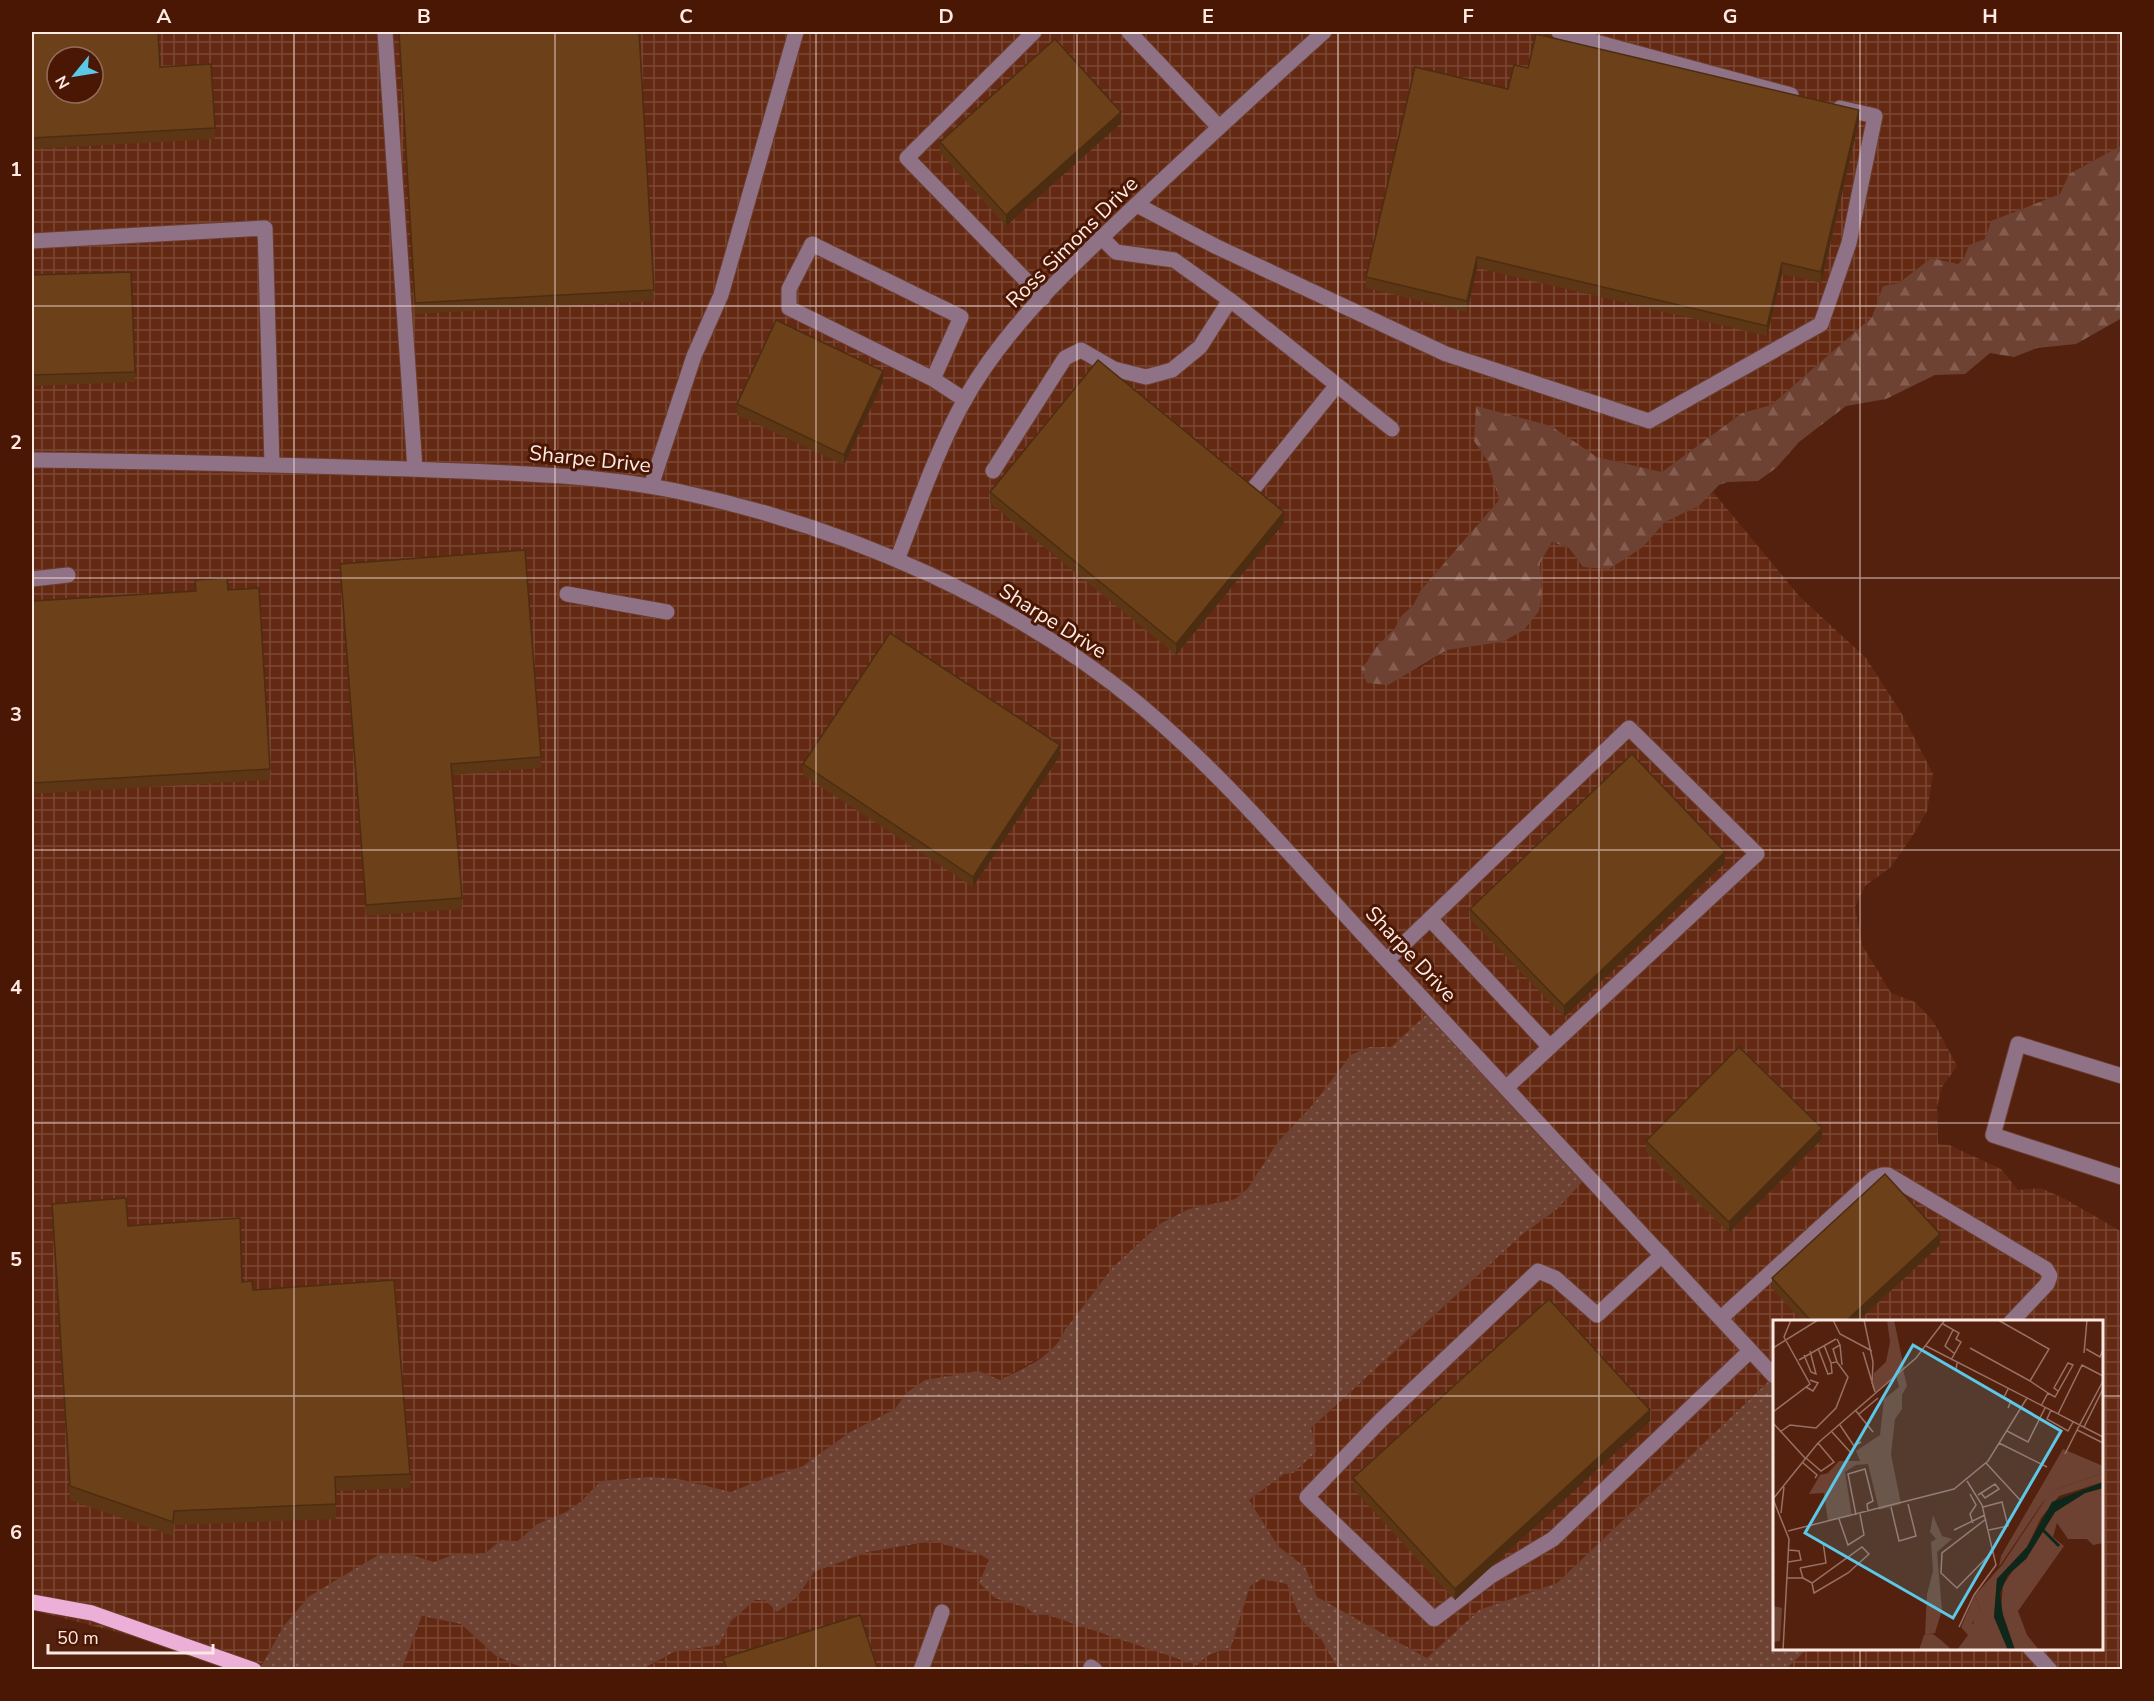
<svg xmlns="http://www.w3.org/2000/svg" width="2154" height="1701" font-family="'Nunito Sans',sans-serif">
<defs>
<pattern id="industrial-grid" width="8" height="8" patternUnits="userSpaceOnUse" patternTransform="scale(1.5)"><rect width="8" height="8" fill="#642913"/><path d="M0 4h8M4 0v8" fill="none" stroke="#7b4835"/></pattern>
<pattern id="grass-dots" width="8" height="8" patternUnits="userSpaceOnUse" patternTransform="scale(1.5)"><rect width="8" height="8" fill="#6e4232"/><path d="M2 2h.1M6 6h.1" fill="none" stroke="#845d50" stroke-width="1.8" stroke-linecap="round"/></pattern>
<pattern id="forest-firs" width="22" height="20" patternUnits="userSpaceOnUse" patternTransform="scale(1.5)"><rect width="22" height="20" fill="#6e4232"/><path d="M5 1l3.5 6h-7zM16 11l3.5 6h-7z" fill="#845d50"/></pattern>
</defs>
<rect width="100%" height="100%" fill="#54210f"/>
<g fill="url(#industrial-grid)" fill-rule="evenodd">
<path d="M32,32H2122V145L2069,174L2060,194L1991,221L1985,240L1969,245L1964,258L1958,264L1931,258L1899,283L1883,286L1872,317L1771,405L1742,413L1662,472L1597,457L1550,426L1474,441L1488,462L1499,500L1420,591L1413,606L1402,615L1395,628L1373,650L1367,663L1420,668L1447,650L1502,642L1542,593L1540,563L1552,542L1569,548L1583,567L1643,547L1665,522L1699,506L1713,492L1800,597L1866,658L1902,714L1933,774L1927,811L1913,835L1891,867L1865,886L1855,907L1862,945L1891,993L1915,1002L1933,1021L1957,1066L1942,1087L1937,1107L1938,1144L1949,1145L2001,1169L2018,1190L2041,1188L2065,1199L2122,1232V1669H1785L1807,1649L2102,1648V1322H1774V1379L1772,1378L1557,1583L1479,1610L1427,1658L1317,1597L1305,1567L1278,1546L1249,1500L1284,1474L1311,1428L1523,1234L1556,1210L1430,1011L1391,1047H1369L1277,1143L1248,1188L1235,1199L1189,1209L1161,1223L1113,1267L1065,1330L1060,1341L1049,1353L1000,1380L979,1371L906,1393L895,1409L850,1432L803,1466L765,1478L731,1492L679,1479L602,1481L582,1501L566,1512L537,1524L518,1541L501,1540L484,1554L458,1553L434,1562L404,1553L308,1597L283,1627L260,1667L232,1662L32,1610ZM57,57H93V93H57Z"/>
<path d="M934,1541L981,1555L989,1560L995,1598L1027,1608L1036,1616L1045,1614L1202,1659L1231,1647L1250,1585L1262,1579L1287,1583L1301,1620L1321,1639L1338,1669L643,1670L674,1652L719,1645L731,1621L755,1599L797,1597L814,1572L868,1552Z"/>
<path d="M422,1616L461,1624L496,1656L525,1669L402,1670Z"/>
</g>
<path fill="url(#grass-dots)" d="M1430,1011L1583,1181L1556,1210L1523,1234L1311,1428L1316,1452L1293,1473L1284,1474L1249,1500L1278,1546L1305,1567L1317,1597L1427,1658L1479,1610L1557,1583L1772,1378L1774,1379V1648L1807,1649L1785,1670L1338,1669L1321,1639L1301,1620L1287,1584L1262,1579L1250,1586L1231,1647C1219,1652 1206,1654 1197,1665L1045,1614L1036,1616L1027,1608L995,1598L979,1583L989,1560L981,1555L933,1541L868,1552L814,1572L797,1597L777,1612L765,1600H755L731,1621L719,1645L674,1652L643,1669H525L496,1656L461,1624L422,1616L402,1669L259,1670L283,1627L308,1597L380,1554L404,1553L434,1562L458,1553L484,1554L501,1540L518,1541L537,1524L566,1512L582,1501L601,1481L650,1477L679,1479L731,1492L765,1478L803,1466L850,1432L895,1409L906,1393L925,1380L979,1371L1000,1380C1025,1367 1054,1357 1065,1330L1113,1267L1161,1223L1189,1209L1235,1199L1248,1188L1277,1143L1311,1107L1351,1055L1369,1047H1391Z"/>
<path fill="url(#forest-firs)" d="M2122,145V318L2076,344L2037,348L2014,357L1990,353L1965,374L1935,375L1886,399L1846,406L1799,442L1776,468L1758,481L1728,482L1719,485L1699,506L1665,522L1643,547L1609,569L1583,567L1569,548L1552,542L1540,563L1542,593L1539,611L1524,630L1502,642L1447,650L1388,685L1367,683L1361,668L1367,662L1373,650L1395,628L1402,615L1413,606L1420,591L1499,500L1488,462L1474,441L1476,406L1551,426L1597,457L1662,472L1742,413L1771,405L1872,317L1883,286L1899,283L1931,258L1958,264L1964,258L1969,245L1985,239L1991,221L2060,194L2069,174Z"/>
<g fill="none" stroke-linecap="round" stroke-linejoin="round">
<g stroke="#6c3d2d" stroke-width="17">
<g id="minor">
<path d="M385,32L415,469"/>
<path d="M1034,32L907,158L1043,298"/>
<path d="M1129,32L1218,126"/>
<path d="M1559,32L1791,95"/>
<path d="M1137,205L1215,246L1446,354L1649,421L1821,324L1849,243L1875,116L1840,108"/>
<path d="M1102,238L1116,252L1174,260L1234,303L1392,429"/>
<path d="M32,241L265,228L272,464"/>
<path d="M933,379L961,317L812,244L789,289V308L933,379L965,400"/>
<path d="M32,460C157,461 283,465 409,469C503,473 597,473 690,494C850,529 1015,601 1141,706C1235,785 1312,881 1396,970C1522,1105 1648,1241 1774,1376"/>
<path d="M993,471L1065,358L1081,350L1114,369L1146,377L1172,370L1200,347L1230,300"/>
<path d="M651,486L694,356L721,295L796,32"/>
<path d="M1253,489L1337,385"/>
<path d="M897,560C918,506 936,452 964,401C1006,325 1075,263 1137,204C1199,146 1261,88 1324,32"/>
<path d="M32,579L68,575"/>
<path d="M567,594L667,612"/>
<path d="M1430,919L1550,1047"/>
<path d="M1387,960L1629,728L1757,854L1507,1087"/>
<path d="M2122,1076L2018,1044L1993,1135L2122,1177"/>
<path d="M1662,1255L1597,1315L1555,1278L1538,1271L1381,1420L1307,1497L1434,1619L1491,1576L1553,1539L1750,1351"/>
<path d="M1721,1318L1874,1178L1882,1175H1888L2046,1269L2050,1276L2047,1284L2011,1322"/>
<path d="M2030,1648L2050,1670"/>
<path d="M1091,1667L1095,1670"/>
<path d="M921,1670L942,1612"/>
</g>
</g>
<g stroke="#6c3d2d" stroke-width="17">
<path id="major" d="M32,1602L92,1613L254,1670"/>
</g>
<use href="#minor" stroke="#8f7285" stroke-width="15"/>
<use href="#major" stroke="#ecafd7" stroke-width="15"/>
</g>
<g fill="#5d3715">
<path d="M32,32L160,67L215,128V139L32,149Z"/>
<path d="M399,32H639L654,301L415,314Z"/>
<path d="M1528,68L1859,121L1821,283L1782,274L1767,336L1477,268L1467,312L1366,288V277L1508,89Z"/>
<path d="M1121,123L1006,226L940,153V142Z"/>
<path d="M32,275L135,372V382L32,386Z"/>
<path d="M883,382L844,465L737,415V404Z"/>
<path d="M990,492L1284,523L1176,655L990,503Z"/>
<path d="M340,564L541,757V768L452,775L462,898V909L366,916L340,575Z"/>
<path d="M195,580L228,590L270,769V780L33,794L32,773V601L196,591Z"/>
<path d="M1060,755L973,887L803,775V764Z"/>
<path d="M1725,863L1564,1017L1470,919V909Z"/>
<path d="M1822,1139L1729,1233L1646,1152V1141Z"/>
<path d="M52,1204L128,1226L242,1282L253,1290L410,1474V1488L336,1491V1519L174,1525L173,1536L70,1500L52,1218Z"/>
<path d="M1940,1245L1857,1322H1802L1772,1288V1278Z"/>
<path d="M1650,1421L1455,1600L1353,1489V1478Z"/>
<path d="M723,1658L878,1670H724Z"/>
</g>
<g fill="#4c2d11">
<path d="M1859,110V121L1821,283V272Z"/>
<path d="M1121,112V123L1006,226V215Z"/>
<path d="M1477,257V268L1467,312V301Z"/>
<path d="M1782,263V274L1767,336V326Z"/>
<path d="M883,371V382L844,465V455Z"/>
<path d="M1284,512V523L1176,655V644Z"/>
<path d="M1060,745V755L973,887V877Z"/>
<path d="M1725,852V863L1564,1017V1006Z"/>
<path d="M1822,1128V1139L1729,1233V1222Z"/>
<path d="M1940,1234V1245L1857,1322H1845Z"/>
<path d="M1650,1410V1421L1455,1600V1589Z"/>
</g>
<g fill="#6c4018" stroke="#4c2d11" stroke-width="1.5" fill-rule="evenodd">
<path d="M32,32H158L160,67L211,64L215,128L32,138ZM57,57H93V93H57Z"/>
<path d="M399,32H639L654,290L415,303Z"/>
<path d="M1536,34L1859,110L1821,272L1782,263L1767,326L1477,257L1467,301L1366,277L1415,67L1508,89L1514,65L1528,68Z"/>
<path d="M1055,39L1121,112L1006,215L940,142Z"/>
<path d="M131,272L135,372L32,375V275Z"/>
<path d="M776,320L883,371L844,455L737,404Z"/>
<path d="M1098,360L1284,512L1176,644L990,492Z"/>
<path d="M525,550L541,757L451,764L462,898L366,905L340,564Z"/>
<path d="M227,578L228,590L259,588L270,769L33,783L32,763V601L196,591L195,580Z"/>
<path d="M890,633L1060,745L973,877L803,764Z"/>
<path d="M1632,754L1725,852L1564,1006L1470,909Z"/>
<path d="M1739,1047L1822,1128L1729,1222L1646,1141Z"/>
<path d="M1885,1174L1940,1234L1845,1322H1812L1772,1278Z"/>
<path d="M126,1198L128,1226L240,1218L242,1282L252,1281L253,1290L394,1280L410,1474L335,1477L336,1504L174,1511L173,1522L70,1486L52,1204Z"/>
<path d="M1549,1299L1650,1410L1455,1589L1353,1478Z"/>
<path d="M860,1615L878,1670H727L723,1658Z"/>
<path d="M1025,1665L1039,1670H1023Z"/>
</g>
<path fill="none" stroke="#ffeae3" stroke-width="1.5" stroke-opacity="0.55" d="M294,32V1670M555,32V1670M816,32V1670M1077,32V1670M1338,32V1670M1599,32V1670M1860,32V1322M32,306H2122M32,578H2122M32,850H2122M32,1123H2122M32,1396H1774M2102,1396H2122M1860,1648V1670"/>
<g text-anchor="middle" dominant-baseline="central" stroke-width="6" stroke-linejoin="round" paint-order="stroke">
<g font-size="21" fill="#ffeae3" stroke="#491704">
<text transform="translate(1072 242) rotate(-45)">Ross Simons Drive</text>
<text transform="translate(590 459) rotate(6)">Sharpe Drive</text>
<text transform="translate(1053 621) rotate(32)">Sharpe Drive</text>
<text transform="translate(1411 954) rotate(47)">Sharpe Drive</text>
</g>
</g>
<g transform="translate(1773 1320)">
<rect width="330" height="330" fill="#54210f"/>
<path d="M130,49L134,66L129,75V89L122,99L118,134L128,184L106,190L95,144L83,145L72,152L79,196L55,201L51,173L36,174L47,155L55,153L66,141H87L83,131L107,115L111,79L126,67L123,55ZM290,129L330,146V153L284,169L270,182L226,247L228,236ZM202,275L208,292L199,303L213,330H184L195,315L188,307ZM160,314L169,321L179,330H146L151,315Z" fill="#6e4232"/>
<path d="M114,0H121L131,48L103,72L99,67L101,53L113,42L117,22ZM330,153V162L286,176L268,198L254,227L224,259L221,297L235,330H213L199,307L203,295L208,292L202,275L229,245L274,177L284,169ZM330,168V223L320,225L314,219H295L284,203L280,217L291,226L245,291L254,315L266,330H242L228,288L230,265L245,243L253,239L282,192L312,173ZM160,195L169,216L179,219L164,232L169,290L162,313L152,315L154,274L160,251L158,222L163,219L157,212Z" fill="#6e4232"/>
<path d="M0,286L9,288L7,321L0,322Z" fill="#6e4232"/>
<path d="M330,162V168L312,173L282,192L253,239L235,255L227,273L230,296L242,330H235L221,297L224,259L254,227L279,182Z" fill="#0d271a"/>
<path fill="none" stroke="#0d271a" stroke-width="3" d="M270,210L286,226"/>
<path fill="none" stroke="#987164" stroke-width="1.5" d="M60,0L67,14L99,31M91,0L100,42L99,64M170,4L186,13L183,19L188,22L178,40M180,10L172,26L182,34M51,25L58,43L64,42L60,29L67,25L64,19M67,25L69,45M153,26L330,117M0,28L45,0M45,28L55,54L59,53L58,43M197,28L257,61L276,29L225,0M313,29L327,37L330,29M90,32L102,72M311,33L314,0M31,35L38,52L43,54L37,31M26,40L63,19M184,43L183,50L195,57M257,61L275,73M330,61L304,110L330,123M33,67L40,71L45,63L37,60M268,86L275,73L282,77L300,45L295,43L281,68L285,71M235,88L238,81L231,77L235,69M278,90L274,99L295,111L300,102M83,91L100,112M0,92L37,64L11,17L18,0M86,94L105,78M285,94L309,45L330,56M0,103L32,138M67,105L81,126L88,122M311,107L330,69M234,111L255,122L272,88M7,112L17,105L43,108L63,88L75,57L64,42M59,112L79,134M226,123L274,147M292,134L304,110M33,138L48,151L61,142L45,123M29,142L44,155L42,158M213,143L248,181M197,174L203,185L197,194L200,203M205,175L222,164L226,169L212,178L208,173M0,179L16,219L10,330M0,179L45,123L143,38L172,0M118,187L126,221L143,216L135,184M210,187L229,182L235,206L216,210M8,193L11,167M83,195L75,154L92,149L100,181L94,184L95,192M66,199L75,225L91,215L87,194M213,199L169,233L168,253L184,268L220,231M181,210L212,195M15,211L181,169L215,141L254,78M15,242L28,240L26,231L16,230M27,248L53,243L50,222M14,258H30L27,248M30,258L39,263L89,227L96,234L75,253L41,273L39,263M186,307L201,275L223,245L209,185L194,161"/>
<path fill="#5bc8e7" fill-opacity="0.15" stroke="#5bc8e7" stroke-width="3" d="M140,25L288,111L180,298L32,213Z"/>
<rect width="330" height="330" fill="none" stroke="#ffeae3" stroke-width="3"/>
</g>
<rect width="2154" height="1701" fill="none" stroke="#491704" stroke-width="66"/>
<g transform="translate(75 75) rotate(240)"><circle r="28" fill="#491704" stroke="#926b5d" stroke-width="1.5"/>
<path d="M0-4.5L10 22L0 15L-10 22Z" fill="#5bc8e7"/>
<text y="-9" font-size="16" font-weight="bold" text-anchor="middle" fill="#ffeae3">N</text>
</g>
<path d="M48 1644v9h165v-9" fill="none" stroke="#ffeae3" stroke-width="3"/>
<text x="57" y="1644" font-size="18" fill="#ffeae3" stroke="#491704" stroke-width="4.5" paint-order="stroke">50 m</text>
<rect x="33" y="33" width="2088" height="1635" fill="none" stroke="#ffeae3" stroke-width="2"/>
<g font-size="20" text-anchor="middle" font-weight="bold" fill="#ffeae3">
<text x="164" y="23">A</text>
<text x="424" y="23">B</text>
<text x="686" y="23">C</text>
<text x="946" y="23">D</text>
<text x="1208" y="23">E</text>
<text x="1468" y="23">F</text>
<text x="1730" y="23">G</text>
<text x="1990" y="23">H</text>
<text x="16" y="176">1</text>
<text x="16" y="449">2</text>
<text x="16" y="721">3</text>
<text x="16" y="994">4</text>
<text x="16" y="1266">5</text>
<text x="16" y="1539">6</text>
</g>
</svg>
